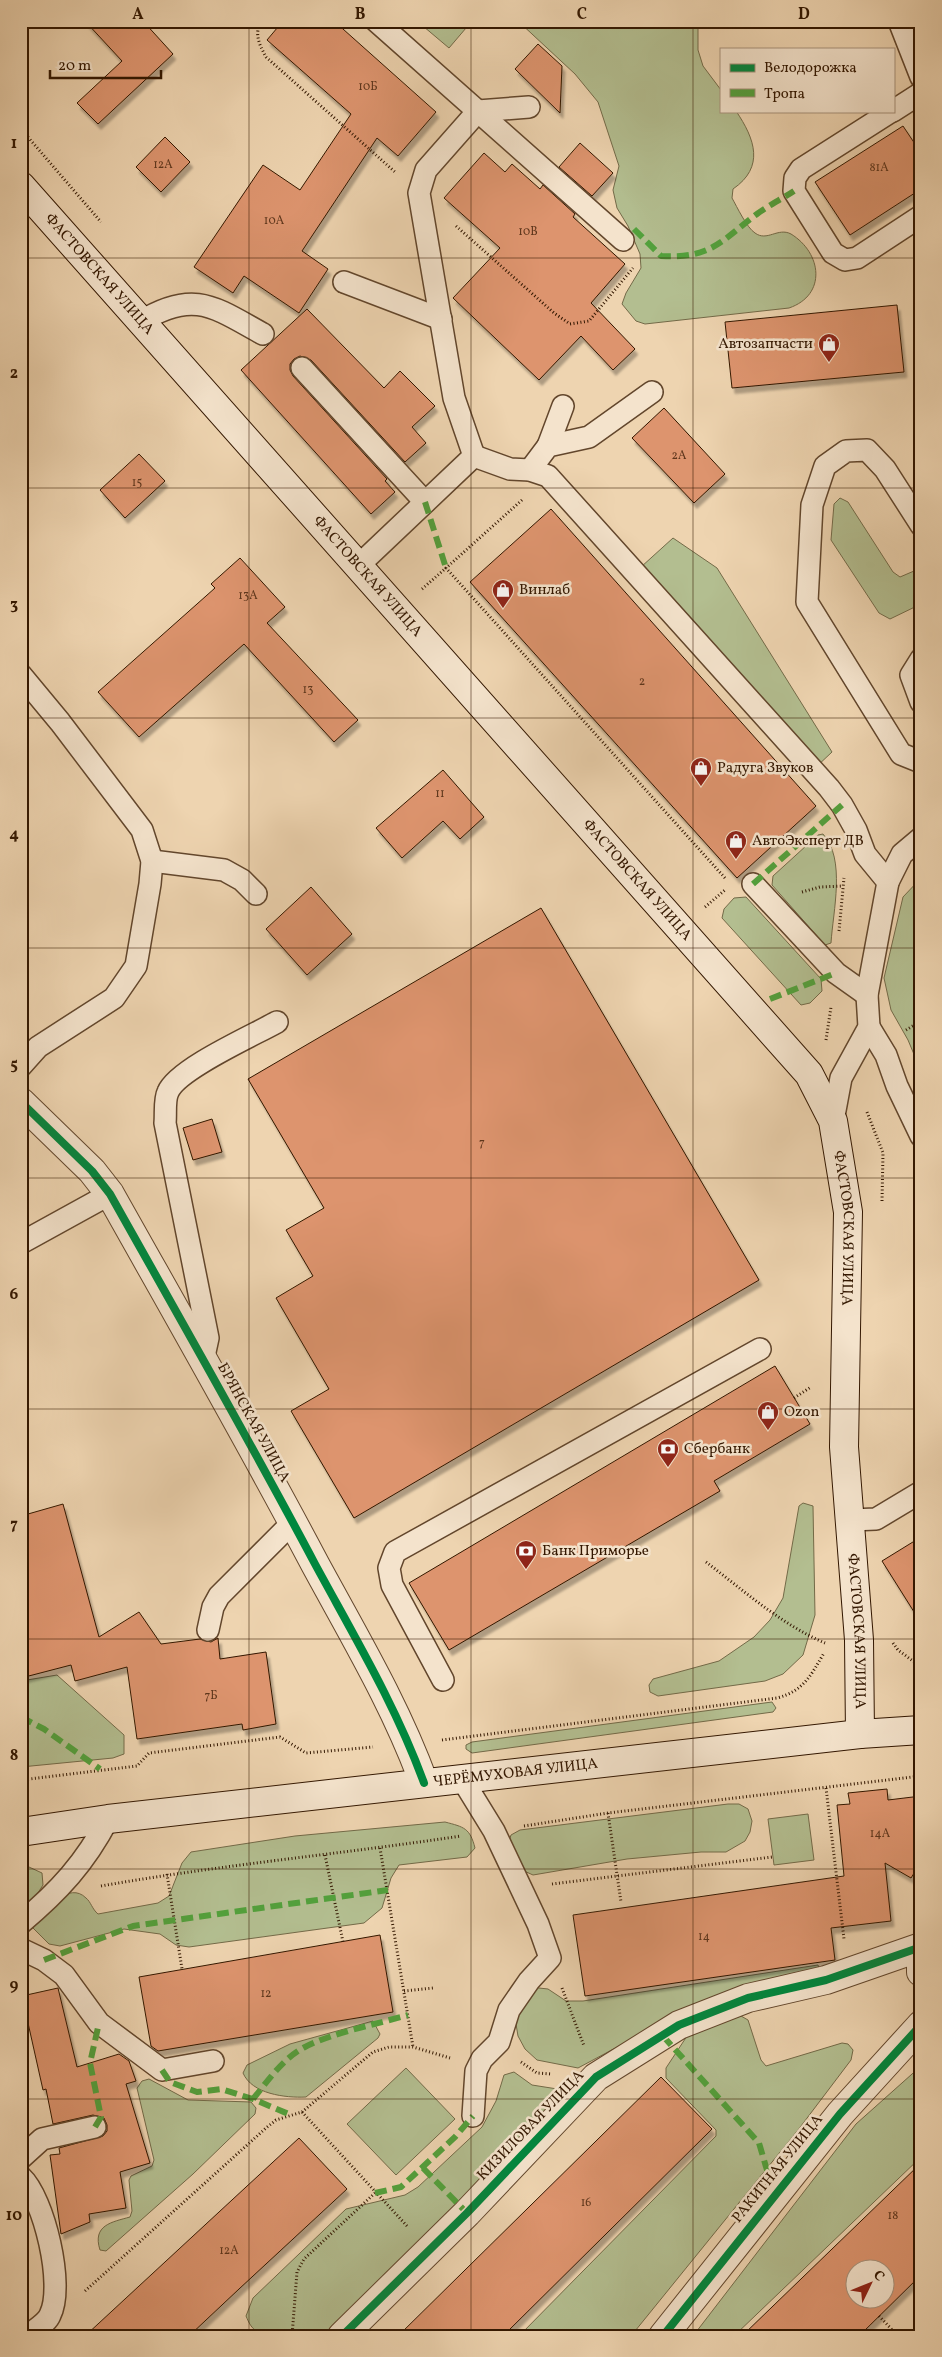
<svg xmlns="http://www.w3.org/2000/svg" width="942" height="2357" font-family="Vollkorn,serif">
<defs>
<filter id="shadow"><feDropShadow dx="3" dy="5.5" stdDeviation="1" flood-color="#0004"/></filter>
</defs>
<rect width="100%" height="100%" fill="#eed4b0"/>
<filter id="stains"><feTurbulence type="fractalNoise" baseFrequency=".004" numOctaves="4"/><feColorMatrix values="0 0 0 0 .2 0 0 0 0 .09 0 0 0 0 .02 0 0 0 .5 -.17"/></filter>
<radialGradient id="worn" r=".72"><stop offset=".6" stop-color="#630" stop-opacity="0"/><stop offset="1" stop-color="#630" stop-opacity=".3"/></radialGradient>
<g fill="#b3be90" stroke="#736a48">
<path d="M417,21H472L449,48Z"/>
<path d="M518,21H576C585,26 589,26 598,21H698V50L703,66L721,90V111H736C755,139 765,167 733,189L732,198C737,207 747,228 755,233C767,242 778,227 791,234C822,253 827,295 789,308L645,324L636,321L622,304L626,293L641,268L640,254L628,226L617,208L613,190L619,166L598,102L575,74Z"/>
<path d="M840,498L848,502L893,572L900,577L921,568V604L890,619L879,613L831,540L834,504Z"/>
<path d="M673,538L717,568L832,752L815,768L641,567Z"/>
<path d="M823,834C846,859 833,911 831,943L825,945L772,885L773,876L818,835Z"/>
<path d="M921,878V902L917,905L921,917V1071L908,1040L891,1010L884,978L903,897Z"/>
<path d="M746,897L821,979L822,991L810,1003L801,1005L722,918L724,909L734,898Z"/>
<path d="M803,1503L813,1506L815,1615L803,1655L783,1674L765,1681L658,1696L650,1692L649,1685L653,1679L719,1661L754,1637L770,1620L783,1598L799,1506Z"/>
<path d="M57,1675L124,1735V1754L113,1758L21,1767V1681Z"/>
<path d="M772,1702L776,1708L773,1712L472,1753L466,1749V1745L472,1742Z"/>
<path d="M728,1804H739L748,1809L752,1821L750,1832L745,1841L726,1852H701L627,1859L533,1875L522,1870L508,1844L511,1835L520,1830Z"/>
<path d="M808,1814L814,1860L774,1865L768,1819Z"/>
<path d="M445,1822C464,1827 470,1828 475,1848L467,1857L399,1865L391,1878L382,1908L364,1923L189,1947L176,1945L160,1934L124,1929L60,1946L49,1944L33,1928L34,1919C47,1909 69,1881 86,1898C91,1902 92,1909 98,1914L158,1903L169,1896L182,1863L191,1852L295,1836Z"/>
<path d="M29,1867L42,1873L43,1885L34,1899L21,1907V1868Z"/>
<path d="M818,1965L820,1972L666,2021L578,2068L537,2060L525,2049L518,2036L514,2012L530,1987L548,1989L566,2001H583Z"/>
<path d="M741,2016L748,2020L761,2060L766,2066L842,2043L848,2044L853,2050L851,2060L798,2130L631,2336H519L716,2136V2130L666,2078V2068L689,2033Z"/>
<path d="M373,2021L380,2034L378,2038L306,2097C285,2098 252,2094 243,2073L247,2065L290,2044Z"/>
<path d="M921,2066V2157L734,2336H693L856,2124Z"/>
<path d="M406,2068L455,2119L396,2175L347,2124Z"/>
<path d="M514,2072L532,2085L570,2091L329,2333C314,2336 270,2338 258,2332C251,2328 249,2323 246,2316L253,2298L346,2209L405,2195L418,2187L482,2127L496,2101L504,2075Z"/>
<path d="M149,2079L188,2100L251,2102L256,2108L255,2114L193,2174L106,2251L100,2250C92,2225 112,2222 130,2217L132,2211L129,2180L131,2176L152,2166L154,2160L137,2088L142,2081Z"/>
</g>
<g fill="#dd946e" stroke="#331700" fill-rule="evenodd" filter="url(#shadow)">
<path d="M85,21H143L173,54L98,124L77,103L122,61Z"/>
<path d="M283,21H334L436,112L398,156L377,138L302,251L328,269L299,313L244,276L233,293L194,267L263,165L300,190L351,114L267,40Z"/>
<path d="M538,44L562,66L560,113L515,69Z"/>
<path d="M903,126L921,153V189L850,235L815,182Z"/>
<path d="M165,137L190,162L161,192L136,167Z"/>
<path d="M580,143L613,173L592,196L559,167Z"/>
<path d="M484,153L505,172L512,164L540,189L543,185L575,214L573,217L625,264L591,303L635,349L613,370L581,336L539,380L453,298L500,248L444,198Z"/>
<path d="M897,305L904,372L732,388L725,322Z"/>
<path d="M307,309L384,388L400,371L435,406L412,427L426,443L405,462L311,360L300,356L294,359L290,364V370L293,376L387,479L385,481L395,492L371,514L241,370Z"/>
<path d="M664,408L725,474L694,503L632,438Z"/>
<path d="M139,454L165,481L125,518L100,490Z"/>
<path d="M551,509L816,806L737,878L470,582Z"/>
<path d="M240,558L285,607L267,623L358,720L334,742L244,644L139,737L98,692L215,588L211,584Z"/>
<path d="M443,770L484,817L460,839L443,821L402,858L376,828Z"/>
<path d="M311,887L352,934L307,975L266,929Z"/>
<path d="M541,908L759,1280L354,1518L291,1411L329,1389L276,1298L313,1276L286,1230L324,1208L248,1079Z"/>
<path d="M212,1119L222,1152L193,1160L183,1128Z"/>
<path d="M775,1366L810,1424L714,1481L720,1491L449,1650L409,1583Z"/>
<path d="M63,1504L99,1637L139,1612L161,1644L200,1639L211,1642L218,1638L220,1659L266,1652L276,1724L243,1730L242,1724L137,1739L127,1667L75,1681L71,1665L21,1678V1516Z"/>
<path d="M921,1537V1623L882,1561Z"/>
<path d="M887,1789L888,1800L921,1796V1862L911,1878L885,1863L891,1921L831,1928L835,1960L585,1996L573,1915L844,1876L837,1805L850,1804L848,1793Z"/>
<path d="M380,1935L393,2012L158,2051L151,2046L139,1977Z"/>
<path d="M58,1988L77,2067L119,2054L129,2061L136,2081L126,2084L150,2163L120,2172L126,2208L89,2214L90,2222L61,2234L50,2155L60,2154L59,2148L103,2136L107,2131V2125L104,2118L93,2115L53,2124L46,2089L43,2090L22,1996Z"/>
<path d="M661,2077L712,2129L503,2336H398Z"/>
<path d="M299,2138L347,2189L239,2289L189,2336H85Z"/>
<path d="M921,2163V2275L859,2336H742ZM854,2270H884V2300H854Z"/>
</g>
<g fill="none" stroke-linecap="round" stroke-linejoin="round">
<g stroke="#62462c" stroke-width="24">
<g id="lane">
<path d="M376,21L623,240"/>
<path d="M899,21L921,77"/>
<path d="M892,111L801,169L795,178L794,191L833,253L845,260L857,258L921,216"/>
<path d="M893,111L921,93"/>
<path d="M344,282L441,319"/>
<path d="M140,322C194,289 214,307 263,334"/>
<path d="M302,368L425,502"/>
<path d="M548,446L563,406"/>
<path d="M474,456L510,469L530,470L548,476L829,788L842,805L856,830L865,854L888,882L867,995L869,1027L841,1078L833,1121"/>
<path d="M474,456L454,398L419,193L426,170L478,111L529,107"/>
<path d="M530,470L548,446L589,437L652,392"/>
<path d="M921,525L885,469L867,450L846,451L825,466L812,505L807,602L901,754L921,762"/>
<path d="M358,566L474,456"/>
<path d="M921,659L911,675L921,702"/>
<path d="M21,675L60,722L142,830L152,861L150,884L136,966L114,998L38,1047L21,1066"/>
<path d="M152,861L224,870L242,880L256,894"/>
<path d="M888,882L902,854L921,838"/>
<path d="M753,884L836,973L867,995"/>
<path d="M869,1027L886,1055L897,1086L921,1136"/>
<path d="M21,1243L110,1194"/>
<path d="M203,1361L208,1338L165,1123C166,1114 164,1100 168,1092C177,1069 254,1035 277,1022"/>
<path d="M851,1520L876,1519L921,1492"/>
<path d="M208,1630L213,1607L219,1596L293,1522"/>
<path d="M443,1680L392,1585L389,1568L395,1552L760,1349"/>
<path d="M462,1779L494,1831L538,1924L550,1958L529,1981L509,2010L499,2042L482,2059L476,2071L473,2116"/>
<path d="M21,1923C59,1891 85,1863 108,1819"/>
<path d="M21,1949L44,1960L64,1975L99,2023L162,2070L213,2061"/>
<path d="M21,2158L42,2139L95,2127"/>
<path d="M21,2177C44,2198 65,2286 50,2315C47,2323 34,2330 28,2336"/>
</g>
</g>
<g stroke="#62462c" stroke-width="30">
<g id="street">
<path d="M21,1102L92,1171L110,1194C179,1317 249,1439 315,1564C354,1636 396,1706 424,1783"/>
<path d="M921,1965V1972"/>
<path d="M342,2336L467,2213L596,2077L679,2025L748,1998L826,1980L921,1947"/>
<path d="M663,2336L840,2114L921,2025"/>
</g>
</g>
<g stroke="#331700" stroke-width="30">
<g id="secondary">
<path id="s1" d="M21,186L809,1074L833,1121L848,1212L844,1447L859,1640L860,1734"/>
<path id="s2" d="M21,1832L108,1819L860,1734L921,1730"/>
</g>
</g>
<g stroke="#331700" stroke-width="3" stroke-dasharray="1 2.5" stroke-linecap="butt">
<path d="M262,21C253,33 260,46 266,57L395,172"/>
<path d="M21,129L101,222"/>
<path d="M456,226L554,313L570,324L589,321L633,268"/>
<path d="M522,500L446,568L725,878"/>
<path d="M422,589L446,568"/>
<path d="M802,892L820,887L843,886"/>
<path d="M705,907L725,890"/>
<path d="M839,931L844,878"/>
<path d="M906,1030L921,1021"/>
<path d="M826,1040L831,1007"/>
<path d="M867,1112L883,1153L882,1201"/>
<path d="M794,1398L811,1387"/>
<path d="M706,1562C743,1590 782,1625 825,1643"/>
<path d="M893,1643L898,1650L921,1667"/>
<path d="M442,1740L777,1698C804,1691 811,1675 824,1653"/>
<path d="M21,1780L137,1766L149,1753L280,1737L306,1753L373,1747"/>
<path d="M826,1788L844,1939"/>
<path d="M608,1813L621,1902"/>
<path d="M524,1826L608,1813L921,1776"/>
<path d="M380,1848L413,2047"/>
<path d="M325,1855L343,1942"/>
<path d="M167,1874L182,1969"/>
<path d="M552,1884L772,1857"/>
<path d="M101,1886C220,1865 341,1854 461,1836"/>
<path d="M562,1988L584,2046"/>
<path d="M404,1991L433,1988"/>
<path d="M521,2062L537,2073L551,2074"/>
<path d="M302,2112L407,2226"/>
<path d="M85,2291L266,2128L276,2120L302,2112L373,2052L389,2047H413L450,2058"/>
<path d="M879,2316L898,2336"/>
<path d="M292,2336L297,2272L304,2259L375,2193"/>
</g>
<use href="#lane" stroke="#f4e3cc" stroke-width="21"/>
<use href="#street" stroke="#f4e3cc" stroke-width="28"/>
<use href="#secondary" stroke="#f4e3cc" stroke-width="28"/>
<g stroke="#52a13c" stroke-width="6" stroke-dasharray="12 6" stroke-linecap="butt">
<path d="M634,229L661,256C711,259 721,241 757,214C769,205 782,199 794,191"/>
<path d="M425,502L446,568"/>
<path d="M753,884L842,805"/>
<path d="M770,999L836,973"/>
<path d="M21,1717L44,1729L100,1769"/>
<path d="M44,1960L133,1926L388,1890"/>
<path d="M663,2036L759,2143L769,2177"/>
<path d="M162,2070L170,2082L197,2092L221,2089L253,2099L291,2115"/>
<path d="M253,2099C268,2081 283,2058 305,2047C332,2033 377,2024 408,2015"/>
<path d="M95,2127L101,2117L90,2063L99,2023"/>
<path d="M423,2168L467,2213"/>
<path d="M375,2193L401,2187L455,2137L473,2116"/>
</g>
<g stroke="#f4e3cc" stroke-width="11">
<g id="cycleway">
<path d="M21,1102L92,1171L110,1194C179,1317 249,1439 315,1564C354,1636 396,1706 424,1783"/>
<path d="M342,2336L467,2213L596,2077L679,2025L748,1998L826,1980L921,1947"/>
<path d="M663,2336L840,2114L921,2025"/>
</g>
</g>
<use href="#cycleway" stroke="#00873e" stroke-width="8"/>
</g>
<path fill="none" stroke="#331700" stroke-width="1" stroke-opacity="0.55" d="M249,21V2336M471,21V2336M693,21V2336M21,258H921M21,488H921M21,718H921M21,948H921M21,1178H921M21,1409H921M21,1639H921M21,1869H921M21,2099H921"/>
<defs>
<g id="shop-pin" transform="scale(1.125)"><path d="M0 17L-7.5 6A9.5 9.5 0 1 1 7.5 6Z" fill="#8f2418" stroke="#f4e3cc"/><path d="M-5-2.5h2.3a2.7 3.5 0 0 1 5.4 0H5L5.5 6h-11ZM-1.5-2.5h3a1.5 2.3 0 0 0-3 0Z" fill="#fff"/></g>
<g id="bank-pin" transform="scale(1.125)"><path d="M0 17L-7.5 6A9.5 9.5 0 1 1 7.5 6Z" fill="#8f2418" stroke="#f4e3cc"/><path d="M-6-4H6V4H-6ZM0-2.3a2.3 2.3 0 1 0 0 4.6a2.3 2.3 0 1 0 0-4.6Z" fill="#fff"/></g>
</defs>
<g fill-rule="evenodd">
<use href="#shop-pin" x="829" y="344"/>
<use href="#shop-pin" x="503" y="590"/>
<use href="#shop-pin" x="701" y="768"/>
<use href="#shop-pin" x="736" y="841"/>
<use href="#shop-pin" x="768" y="1412"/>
<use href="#bank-pin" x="668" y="1449"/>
<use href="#bank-pin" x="526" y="1551"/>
</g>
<g text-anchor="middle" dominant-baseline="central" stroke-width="5" stroke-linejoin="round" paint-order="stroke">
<g font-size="12" fill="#5e361c">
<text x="368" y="87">10Б</text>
<text x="163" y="165">12А</text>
<text x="879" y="168">81А</text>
<text x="274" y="221">10А</text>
<text x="528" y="232">10В</text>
<text x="679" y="456">2А</text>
<text x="137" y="483">15</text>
<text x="248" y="596">13А</text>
<text x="642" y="682">2</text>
<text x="308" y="690">13</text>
<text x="440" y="794">11</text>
<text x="482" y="1143">7</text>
<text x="211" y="1696">7Б</text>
<text x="880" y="1834">14А</text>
<text x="704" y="1937">14</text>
<text x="266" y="1994">12</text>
<text x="586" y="2203">16</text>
<text x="893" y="2216">18</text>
<text x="229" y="2251">12А</text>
</g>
<g font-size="15" fill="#331700" stroke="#f4e3cc">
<text stroke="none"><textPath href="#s1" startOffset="118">ФАСТОВСКАЯ УЛИЦА</textPath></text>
<text stroke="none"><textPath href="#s1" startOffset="522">ФАСТОВСКАЯ УЛИЦА</textPath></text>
<text stroke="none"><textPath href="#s1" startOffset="928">ФАСТОВСКАЯ УЛИЦА</textPath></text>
<text stroke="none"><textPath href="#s1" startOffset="1348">ФАСТОВСКАЯ УЛИЦА</textPath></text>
<text transform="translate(253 1423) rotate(61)">БРЯНСКАЯ УЛИЦА</text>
<text stroke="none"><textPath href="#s1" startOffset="1752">ФАСТОВСКАЯ УЛИЦА</textPath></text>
<text stroke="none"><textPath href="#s2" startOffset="498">ЧЕРЁМУХОВАЯ УЛИЦА</textPath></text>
<text transform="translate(531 2126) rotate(-46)">КИЗИЛОВАЯ УЛИЦА</text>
<text transform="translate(778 2169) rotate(-51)">РАКИТНАЯ УЛИЦА</text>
</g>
<g font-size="15" fill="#331700" stroke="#f4e3cc" text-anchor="start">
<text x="813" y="344" text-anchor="end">Автозапчасти</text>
<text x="519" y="590">Винлаб</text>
<text x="717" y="768">Радуга Звуков</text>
<text x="752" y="841">АвтоЭксперт ДВ</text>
<text x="784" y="1412">Ozon</text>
<text x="684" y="1449">Сбербанк</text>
<text x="542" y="1551">Банк Приморье</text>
</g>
</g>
<rect width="942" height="2357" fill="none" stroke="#eed4b0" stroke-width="55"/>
<rect x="720" y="48" width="175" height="65" fill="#f4e3cc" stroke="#a7917a"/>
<rect x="730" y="64" width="25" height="8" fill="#00873e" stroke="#a7917a"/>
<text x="764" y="72" font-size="15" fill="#331700">Велодорожка</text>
<rect x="730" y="89" width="25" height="8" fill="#52a13c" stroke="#a7917a"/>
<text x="764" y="98" font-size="15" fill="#331700">Тропа</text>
<g transform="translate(870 2284) rotate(47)"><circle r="24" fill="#f4e3cc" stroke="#a7917a"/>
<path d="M0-4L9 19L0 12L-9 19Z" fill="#8f2418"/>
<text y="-8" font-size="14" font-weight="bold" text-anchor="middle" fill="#331700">С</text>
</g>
<path d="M50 70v8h111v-8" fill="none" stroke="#331700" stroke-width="2.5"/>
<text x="58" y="70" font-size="15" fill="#331700" stroke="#f4e3cc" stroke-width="4" paint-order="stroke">20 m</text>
<rect x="28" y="28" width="886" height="2302" fill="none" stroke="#331700" stroke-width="2"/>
<g font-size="16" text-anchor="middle" font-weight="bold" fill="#331700">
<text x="138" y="19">A</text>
<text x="360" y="19">B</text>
<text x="582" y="19">C</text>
<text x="804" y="19">D</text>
<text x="14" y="148">1</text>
<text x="14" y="378">2</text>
<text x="14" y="609">3</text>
<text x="14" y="839">4</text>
<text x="14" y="1069">5</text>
<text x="14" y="1299">6</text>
<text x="14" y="1529">7</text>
<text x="14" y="1760">8</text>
<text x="14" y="1990">9</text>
<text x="14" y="2220">10</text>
</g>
<rect width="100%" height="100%" filter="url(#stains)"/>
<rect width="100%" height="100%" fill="url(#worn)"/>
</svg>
